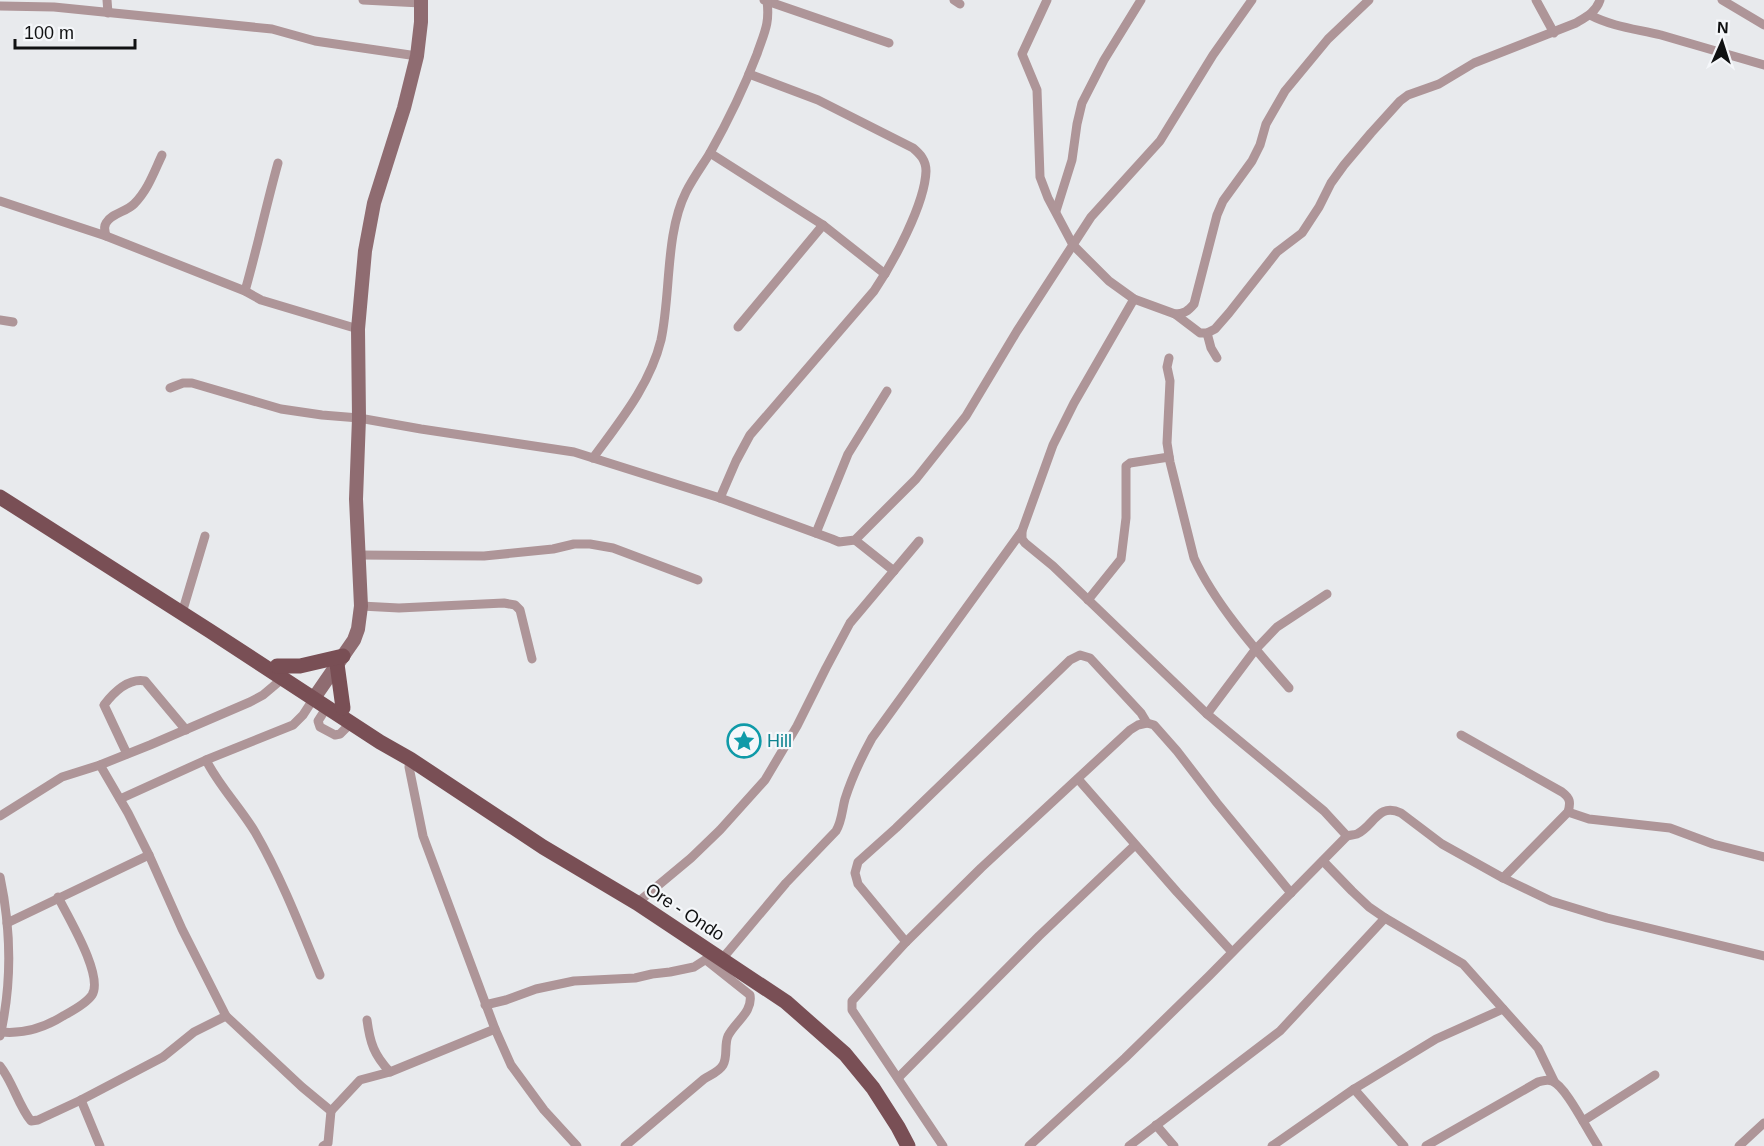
<svg xmlns="http://www.w3.org/2000/svg" width="1764" height="1146" font-family="Arial,sans-serif">
<rect width="100%" height="100%" fill="#e8eaed"/>
<g fill="none" stroke-linecap="round" stroke-linejoin="round">
<g stroke="#ae9598" stroke-width="9">
<path d="M107,0L108,13"/>
<path d="M363,0L421,3"/>
<path d="M764,0L889,43"/>
<path d="M954,0L960,4"/>
<path d="M1047,0L1022,54L1037,90L1040,177L1048,198L1073,245L1109,281L1134,299L1175,314L1200,333H1207L1215,329L1229,313L1277,252L1302,233L1319,207L1331,183L1344,165L1371,133L1400,101L1408,95L1439,84L1474,63L1576,23C1586,17 1596,12 1600,0"/>
<path d="M1536,0L1554,33"/>
<path d="M1722,0L1764,25"/>
<path d="M0,6L54,7L272,29L315,41L417,56"/>
<path d="M1590,15C1613,27 1637,29 1661,35C1695,45 1730,55 1764,65"/>
<path d="M710,153L823,225L885,274"/>
<path d="M0,201L106,236L245,291L261,300L358,329"/>
<path d="M1056,211L1072,160L1077,124L1082,103L1104,60L1141,0"/>
<path d="M106,236C105,231 103,228 106,223C112,213 126,212 134,204C148,190 154,172 162,155"/>
<path d="M245,291C257,249 266,206 278,163"/>
<path d="M1134,299L1074,403L1053,445L1022,531V539L1025,543L1053,566L1207,714L1324,811L1347,836C1350,835 1354,835 1357,834C1374,826 1378,802 1401,813L1442,844L1503,878L1551,901L1607,918L1764,956"/>
<path d="M1175,314C1184,314 1188,311 1194,304L1217,215L1223,201L1252,161L1260,145L1266,124L1285,91L1328,39L1369,0"/>
<path d="M0,320L13,322"/>
<path d="M738,327L823,225"/>
<path d="M1207,333L1211,348L1217,358"/>
<path d="M1169,358L1167,367L1170,381L1167,443L1170,462L1194,558C1215,604 1256,650 1289,688"/>
<path d="M170,388L183,383H192L281,409L322,415L359,418L421,429L574,452L720,498L832,539L839,542L855,540L916,479L966,416L1017,331L1091,217L1160,141L1213,55L1252,0"/>
<path d="M593,458C620,421 650,385 661,340C671,294 665,234 686,192C693,178 702,166 710,153C728,121 744,88 757,54C764,33 770,24 767,1"/>
<path d="M720,498L736,461L750,435L874,291C893,263 925,204 926,171C926,160 920,154 913,148L818,100L749,74"/>
<path d="M816,533L848,454L887,391"/>
<path d="M855,540L894,571"/>
<path d="M358,555L484,556L553,549L574,544H590L613,548L698,580"/>
<path d="M1088,600L1121,559L1126,518V466L1130,463L1169,457"/>
<path d="M361,606L399,608L504,603L515,605L520,610L532,659"/>
<path d="M182,613L205,536"/>
<path d="M327,707L318,721L320,727L335,735L340,734L351,723"/>
<path d="M1207,714L1255,650L1277,627L1327,594"/>
<path d="M1461,735L1562,792C1570,798 1571,802 1568,812L1503,878"/>
<path d="M127,754L104,705C114,692 129,678 145,681L186,730"/>
<path d="M410,759L409,767L423,836L495,1029L511,1065L544,1110L577,1146"/>
<path d="M206,760C219,786 240,807 255,832C281,877 300,926 320,975"/>
<path d="M100,765L128,813L149,855L182,929L226,1016L302,1087L331,1111L328,1143L323,1146"/>
<path d="M1078,779L1177,892L1232,952"/>
<path d="M120,799L206,760L293,725L303,715L314,698"/>
<path d="M1568,812L1589,819L1670,828L1713,844L1764,857"/>
<path d="M0,816L62,777L100,765L150,745L250,702L263,695L282,679"/>
<path d="M1323,861L1352,891L1369,907L1385,918L1463,964L1538,1048L1554,1081"/>
<path d="M0,877C11,929 12,984 0,1036"/>
<path d="M637,903L691,858L720,830L765,780L797,726L826,668L850,623L919,541"/>
<path d="M7,923L149,855"/>
<path d="M906,942L858,884L855,873L858,862L896,828L1070,660L1080,655L1090,658L1141,713L1147,723"/>
<path d="M722,959L786,883L836,831C842,821 842,810 845,799C852,777 861,758 872,738L1022,531"/>
<path d="M485,1005L506,1000L536,989L574,981L635,978L652,974L670,972L694,967L708,958"/>
<path d="M367,1020C370,1043 374,1055 390,1072"/>
<path d="M1,1032C23,1034 44,1028 63,1016C72,1011 86,1004 92,995C104,976 68,917 58,897"/>
<path d="M0,1066C13,1082 18,1105 31,1121L38,1120L81,1100L163,1057L194,1032L226,1016"/>
<path d="M898,1078L1039,936L1135,845"/>
<path d="M1354,1089L1404,1146"/>
<path d="M81,1100L100,1146"/>
<path d="M331,1111L360,1080L390,1072L495,1029"/>
<path d="M1583,1121L1655,1075"/>
<path d="M1156,1125L1174,1146"/>
<path d="M625,1146L704,1079C710,1075 719,1072 723,1065C728,1056 724,1045 728,1036C735,1022 753,1012 750,995L706,960"/>
<path d="M943,1146L852,1010V1001L906,942L981,868L1130,730L1138,725L1147,723L1154,725L1177,751L1217,803L1291,893"/>
<path d="M1029,1146L1125,1058L1209,976L1347,836"/>
<path d="M1129,1146L1280,1031L1385,918"/>
<path d="M1272,1146L1354,1089L1436,1039L1503,1009"/>
<path d="M1426,1146L1538,1082C1543,1081 1547,1079 1552,1081C1566,1086 1588,1132 1598,1146"/>
<path d="M1739,1146L1764,1123"/>
</g>
<path stroke="#8f6c71" stroke-width="14" d="M314,698L354,640L358,629L361,606L356,499L359,418L358,329L365,251L374,203L404,108L417,56L421,22V0"/>
<g stroke="#794f55" stroke-width="15">
<path d="M0,497L210,631L380,742L410,759L543,847L637,903L786,1002L845,1054L873,1088L898,1127L908,1146"/>
<path d="M337,664L343,708"/>
<path d="M277,666H300L343,656"/>
</g>
</g>
<defs>
<g id="sight-ring" transform="scale(1.725)"><circle r="9.5" fill="#f5f7fa" stroke="#0f9aa8" stroke-width="1.5"/><path d="M0-6L1.8-2.2L6-1.7L2.9 1.2L3.7 5.4L0 3.3L-3.7 5.4L-2.9 1.2L-6-1.7L-1.8-2.2Z" fill="#0f9aa8"/></g>
</defs>
<g fill-rule="evenodd">
<use href="#sight-ring" x="744" y="741"/>
</g>
<g text-anchor="middle" dominant-baseline="central" stroke-width="4.5" stroke-linejoin="round" paint-order="stroke">
<g font-size="18" fill="#0d838f" stroke="#f5f7fa" text-anchor="start">
<text x="767" y="741">Hill</text>
</g>
<g font-size="18" fill="#101112" stroke="#f5f7fa">
<text transform="translate(685 912) rotate(33)">Ore - Ondo</text>
</g>
</g>
<g transform="translate(1722 42) rotate(3)" stroke="#f5f7fa" stroke-width="4.5" paint-order="stroke">
<path d="M0-4.5L10 22L0 15L-10 22Z" fill="#101112"/>
<text y="-9" font-size="16" font-weight="bold" text-anchor="middle" fill="#101112">N</text>
</g>
<path d="M15 39v9h120v-9" fill="none" stroke="#101112" stroke-width="3"/>
<text x="24" y="39" font-size="18" fill="#101112" stroke="#f5f7fa" stroke-width="4.5" paint-order="stroke">100 m</text>
</svg>
